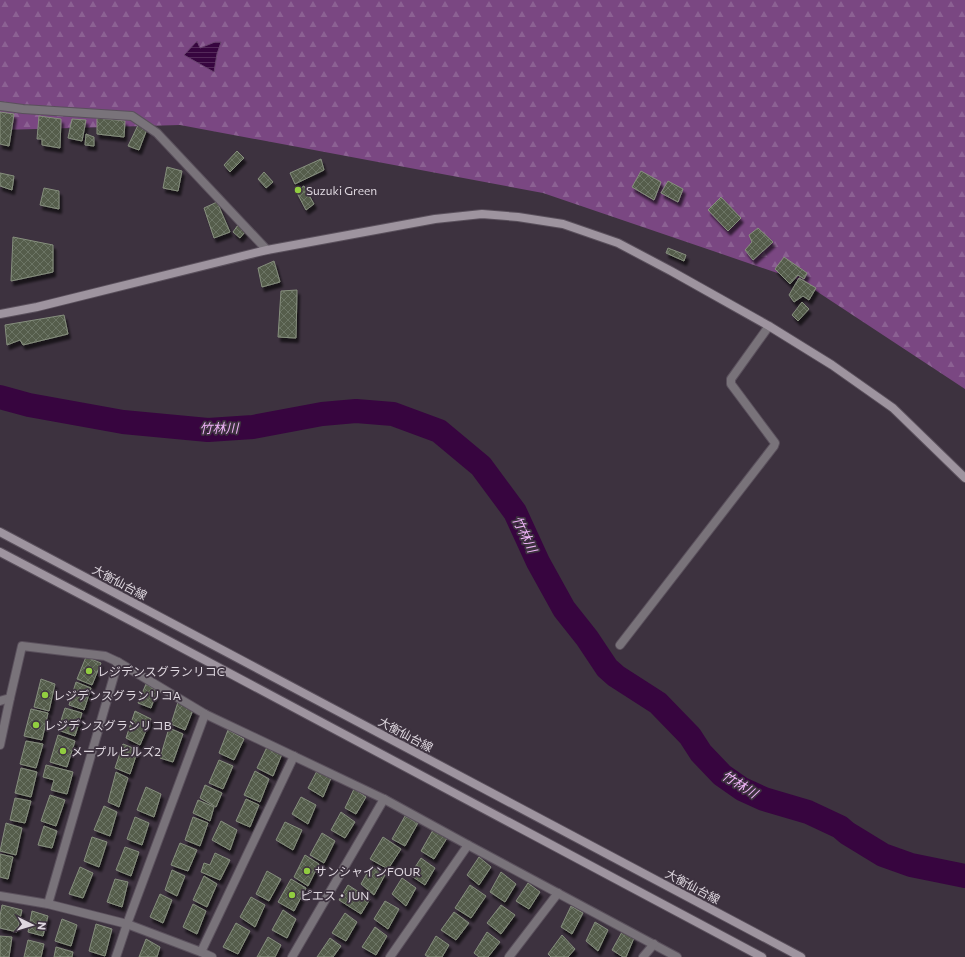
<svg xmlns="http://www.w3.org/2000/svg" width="965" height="957" font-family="Commissioner,'Noto Sans JP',sans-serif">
<defs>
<pattern id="forest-firs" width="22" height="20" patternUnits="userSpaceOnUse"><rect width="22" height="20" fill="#7a4782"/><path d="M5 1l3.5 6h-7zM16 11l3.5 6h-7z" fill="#8c6193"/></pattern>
<pattern id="water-rules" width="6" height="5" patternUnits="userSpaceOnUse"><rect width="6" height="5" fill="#37053f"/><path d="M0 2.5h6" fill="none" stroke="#54295a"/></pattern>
<pattern id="building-cross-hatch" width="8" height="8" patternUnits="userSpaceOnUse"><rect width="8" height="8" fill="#545d4c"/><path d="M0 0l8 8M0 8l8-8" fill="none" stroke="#6c7465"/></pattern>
<filter id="shadow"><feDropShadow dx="2.5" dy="4.5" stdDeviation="1" flood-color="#0009"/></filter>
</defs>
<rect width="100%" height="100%" fill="#3d323f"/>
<path fill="url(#forest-firs)" d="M0,0H965V389L801,281L543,193L180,125L0,130Z"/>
<path fill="url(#water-rules)" stroke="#69446f" d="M197,41L200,48L215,42H221L217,54L214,72L184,55Z"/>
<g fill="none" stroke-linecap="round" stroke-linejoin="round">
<path stroke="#37053f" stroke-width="24" d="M0,397L29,405L123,422L208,430L253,427L322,414L356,411L393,414L439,431L481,466L515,512L538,562L564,609L587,638L607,668L616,676L658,703L690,736L701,753L722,775L742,789L764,799L808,812L840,827L847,833L883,855L911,865L965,876"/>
</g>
<g fill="url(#building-cross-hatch)" stroke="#868f7d" filter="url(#shadow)">
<path d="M0,112L14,114L9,146L0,144Z"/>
<path d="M39,116L61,119L60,148L42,145V139H37Z"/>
<path d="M97,118L125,121L124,137L97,134Z"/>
<path d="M72,119L86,120L82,141L68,138Z"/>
<path d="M139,123L147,129L139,150L128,146Z"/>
<path d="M86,134L94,137V146L85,145Z"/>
<path d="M237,151L244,158L230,172L224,165Z"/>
<path d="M321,159L324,170L295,184L290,173Z"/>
<path d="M167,167L182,171L178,191L163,188Z"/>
<path d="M641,171L661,182L654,200L632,187Z"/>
<path d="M264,172L273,182L266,188L258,179Z"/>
<path d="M0,173L14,176L12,190L0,186Z"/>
<path d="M668,181L683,189L678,202L661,193Z"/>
<path d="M304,186L314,204L306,210L296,191Z"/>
<path d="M44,188L59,191V209L40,205Z"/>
<path d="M721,197L741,218L728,231L708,210Z"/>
<path d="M217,202L230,232L214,238L204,208Z"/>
<path d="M238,225L245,232L240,238L233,232Z"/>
<path d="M758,228L773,242L753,260L745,250L752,242L749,235Z"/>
<path d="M13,237L53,245V272L11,281Z"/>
<path d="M668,248L686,255L684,261L666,253Z"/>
<path d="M784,257L807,273L804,279L798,275L790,284L775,269Z"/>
<path d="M274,261L280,282L262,287L258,268Z"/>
<path d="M799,278L816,288L809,300L803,296L794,302L789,295Z"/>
<path d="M297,290L296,338L278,337L281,291Z"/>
<path d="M802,302L809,309L798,321L792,315Z"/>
<path d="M64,315L68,334L23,345L20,340L7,345L5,325Z"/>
<path d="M86,657L101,663L92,685L77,679Z"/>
<path d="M41,679L55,684L49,711L34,707Z"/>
<path d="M76,682L91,688L84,710L69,705Z"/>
<path d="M146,684L157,691L151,708L138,703Z"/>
<path d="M178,702L193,710L185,730L171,724Z"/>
<path d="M65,708L82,713L75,736L58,730Z"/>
<path d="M31,709L48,713L42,740L24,736Z"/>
<path d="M135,711L151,719L140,745L126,738Z"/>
<path d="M169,728L183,734L173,762L160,758Z"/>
<path d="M228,730L244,739L234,760L219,753Z"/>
<path d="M58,735L75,741L67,767L50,762Z"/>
<path d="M26,741L43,744L36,768L20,764Z"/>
<path d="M123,744L138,750L130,774L115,768Z"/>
<path d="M267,747L282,754L273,776L257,768Z"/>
<path d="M219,760L233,766L223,789L209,783Z"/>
<path d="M46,765L73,772L67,794L51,790L54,780L43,777Z"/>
<path d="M21,768L37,772L31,797L15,793Z"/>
<path d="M255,771L269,779L260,802L244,795Z"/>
<path d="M317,771L331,778L323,797L308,788Z"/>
<path d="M116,772L128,778L119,807L108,802Z"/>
<path d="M205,785L222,793L216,807L200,798Z"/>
<path d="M146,787L161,794L154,817L137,810Z"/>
<path d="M354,789L366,797L356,814L345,808Z"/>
<path d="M50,795L65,800L56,826L41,821Z"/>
<path d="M301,797L316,805L308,824L292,814Z"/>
<path d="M15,798L31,801L25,823L10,820Z"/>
<path d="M246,799L259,805L250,827L236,821Z"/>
<path d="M198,800L214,807L210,821L193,813Z"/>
<path d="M104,806L117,812L110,836L94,830Z"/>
<path d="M341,812L355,822L345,838L331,830Z"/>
<path d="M405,816L418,823L405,846L392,839Z"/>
<path d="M135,817L149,823L142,845L127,839Z"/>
<path d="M193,817L208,823L200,846L185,840Z"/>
<path d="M221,821L237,830L230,850L212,840Z"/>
<path d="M285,822L302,830L293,850L276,840Z"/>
<path d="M6,823L22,828L16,855L0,851Z"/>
<path d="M44,826L57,831L52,848L38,845Z"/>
<path d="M433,830L447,838L434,859L421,851Z"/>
<path d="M322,833L335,841L324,863L310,855Z"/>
<path d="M92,837L107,842L99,867L84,861Z"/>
<path d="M383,837L401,849L388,869L370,859Z"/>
<path d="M180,843L197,850L188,871L171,865Z"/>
<path d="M125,847L139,852L131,876L116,870Z"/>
<path d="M215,853L230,860L220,880L201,872L204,863L210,865Z"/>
<path d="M0,854L13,857L8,879L0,877Z"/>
<path d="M305,855L319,864L308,886L294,877Z"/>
<path d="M479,857L491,867L479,885L467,875Z"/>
<path d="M421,858L435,868L425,885L410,875Z"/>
<path d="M371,866L385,875L374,895L361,884Z"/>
<path d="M80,867L93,873L83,898L69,894Z"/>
<path d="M172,870L185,876L177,896L165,890Z"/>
<path d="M267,871L281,879L269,901L256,894Z"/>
<path d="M501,872L516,884L505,902L490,892Z"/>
<path d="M204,876L217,884L207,907L193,900Z"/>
<path d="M402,878L416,888L406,906L392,894Z"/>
<path d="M115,879L128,882L122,907L107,902Z"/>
<path d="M291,879L306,888L294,911L278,902Z"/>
<path d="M528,883L540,892L529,909L516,901Z"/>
<path d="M348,885L370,899L361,914L339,900Z"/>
<path d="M470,885L486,896L471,918L455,908Z"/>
<path d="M160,894L172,900L163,923L150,917Z"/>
<path d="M251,897L265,905L255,927L240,917Z"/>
<path d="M385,901L399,909L388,929L374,919Z"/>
<path d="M193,904L206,911L197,934L183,927Z"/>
<path d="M2,905L22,910L17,932L0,928V916Z"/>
<path d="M501,905L515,915L501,934L487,923Z"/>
<path d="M571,906L583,913L572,934L561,927Z"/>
<path d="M283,910L296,919L287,938L272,930Z"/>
<path d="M32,911L48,916L43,936L28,932Z"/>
<path d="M454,912L469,923L456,940L441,930Z"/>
<path d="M345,913L357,922L346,941L332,933Z"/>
<path d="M62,919L77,925L71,946L55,941Z"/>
<path d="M595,922L608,930L598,951L586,941Z"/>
<path d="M236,923L250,931L238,954L223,947Z"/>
<path d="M96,924L112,929L105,956L89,951Z"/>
<path d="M375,927L387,936L376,955L362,947Z"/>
<path d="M487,932L500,942L488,957H479L474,953Z"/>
<path d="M622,932L634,938L626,957H623L612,950Z"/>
<path d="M562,935L575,949L568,957H551L548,954Z"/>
<path d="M0,936L12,937L9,957H0Z"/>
<path d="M436,936L449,945L442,957H428L425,955Z"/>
<path d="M268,937L281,945L275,957H257Z"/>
<path d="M330,938L341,946L333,957H317Z"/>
<path d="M146,939L160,947L157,957H139Z"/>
<path d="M28,940L44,944L41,957H24Z"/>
<path d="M56,947L73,952L72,957H54Z"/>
</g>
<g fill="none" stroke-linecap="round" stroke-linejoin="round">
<g stroke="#5a505c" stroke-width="10">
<g id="street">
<path d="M0,106L23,109L132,116L157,133L267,250"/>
<path d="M620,645L774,446L775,443L731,384V379L769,326"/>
<path d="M0,701L10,698L22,646L105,656L118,662L205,714L384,799L468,845L677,957"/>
<path d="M0,745L10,698"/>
<path d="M0,896L48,904L127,924L201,952L212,957"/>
<path d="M48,904L118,662"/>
<path d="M201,952L294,756"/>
<path d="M116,957L127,924L205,714"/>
<path d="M292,957L384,799"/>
<path d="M390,957L468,845"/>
<path d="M509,957L558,893"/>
<path d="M643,957L654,944"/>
</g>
</g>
<g stroke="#5a505c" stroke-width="10">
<g id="secondary">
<path d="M0,314L37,307L267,250L435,219L482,214L518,217L563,224L618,243L671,271L769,326L832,365L893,408L965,478"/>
<path d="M0,532L801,957"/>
<path d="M0,552L154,633L762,957"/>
</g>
</g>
<use href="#street" stroke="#79737a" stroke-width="8"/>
<use href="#secondary" stroke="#9e949f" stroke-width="8"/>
</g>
<g fill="#91cd40" stroke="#3d323f" stroke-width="1.5">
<circle cx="298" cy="190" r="4"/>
<circle cx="89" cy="671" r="4"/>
<circle cx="45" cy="695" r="4"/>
<circle cx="36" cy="725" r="4"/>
<circle cx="63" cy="751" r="4"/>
<circle cx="307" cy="871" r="4"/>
<circle cx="292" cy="895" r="4"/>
</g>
<g text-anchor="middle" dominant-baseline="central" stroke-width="3.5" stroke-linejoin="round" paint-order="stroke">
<g font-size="12" fill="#ded7df" stroke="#3d323f" text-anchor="start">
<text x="306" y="190">Suzuki Green</text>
<text x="97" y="671">レジデンスグランリコC</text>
<text x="53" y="695">レジデンスグランリコA</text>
<text x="44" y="725">レジデンスグランリコB</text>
<text x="71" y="751">メープルヒルズ2</text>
<text x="315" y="871">サンシャインFOUR</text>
<text x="300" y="895">ピエス・JUN</text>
</g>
<g font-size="12" fill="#ded7df" stroke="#3d323f">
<text transform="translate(120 582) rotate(28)">大衡仙台線</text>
<text transform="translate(406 734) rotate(28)">大衡仙台線</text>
<text transform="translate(693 886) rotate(28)">大衡仙台線</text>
</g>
<g font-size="13" font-style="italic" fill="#efb4f8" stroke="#3d323f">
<text transform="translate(219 428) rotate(-1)">竹林川</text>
<text transform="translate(525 534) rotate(64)">竹林川</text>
<text transform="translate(740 784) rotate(32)">竹林川</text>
</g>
</g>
<g transform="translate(32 925) rotate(95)" stroke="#3d323f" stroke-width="3" paint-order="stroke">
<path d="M0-3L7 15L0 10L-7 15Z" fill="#ded7df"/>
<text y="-6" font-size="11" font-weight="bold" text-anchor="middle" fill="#ded7df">N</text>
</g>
</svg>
